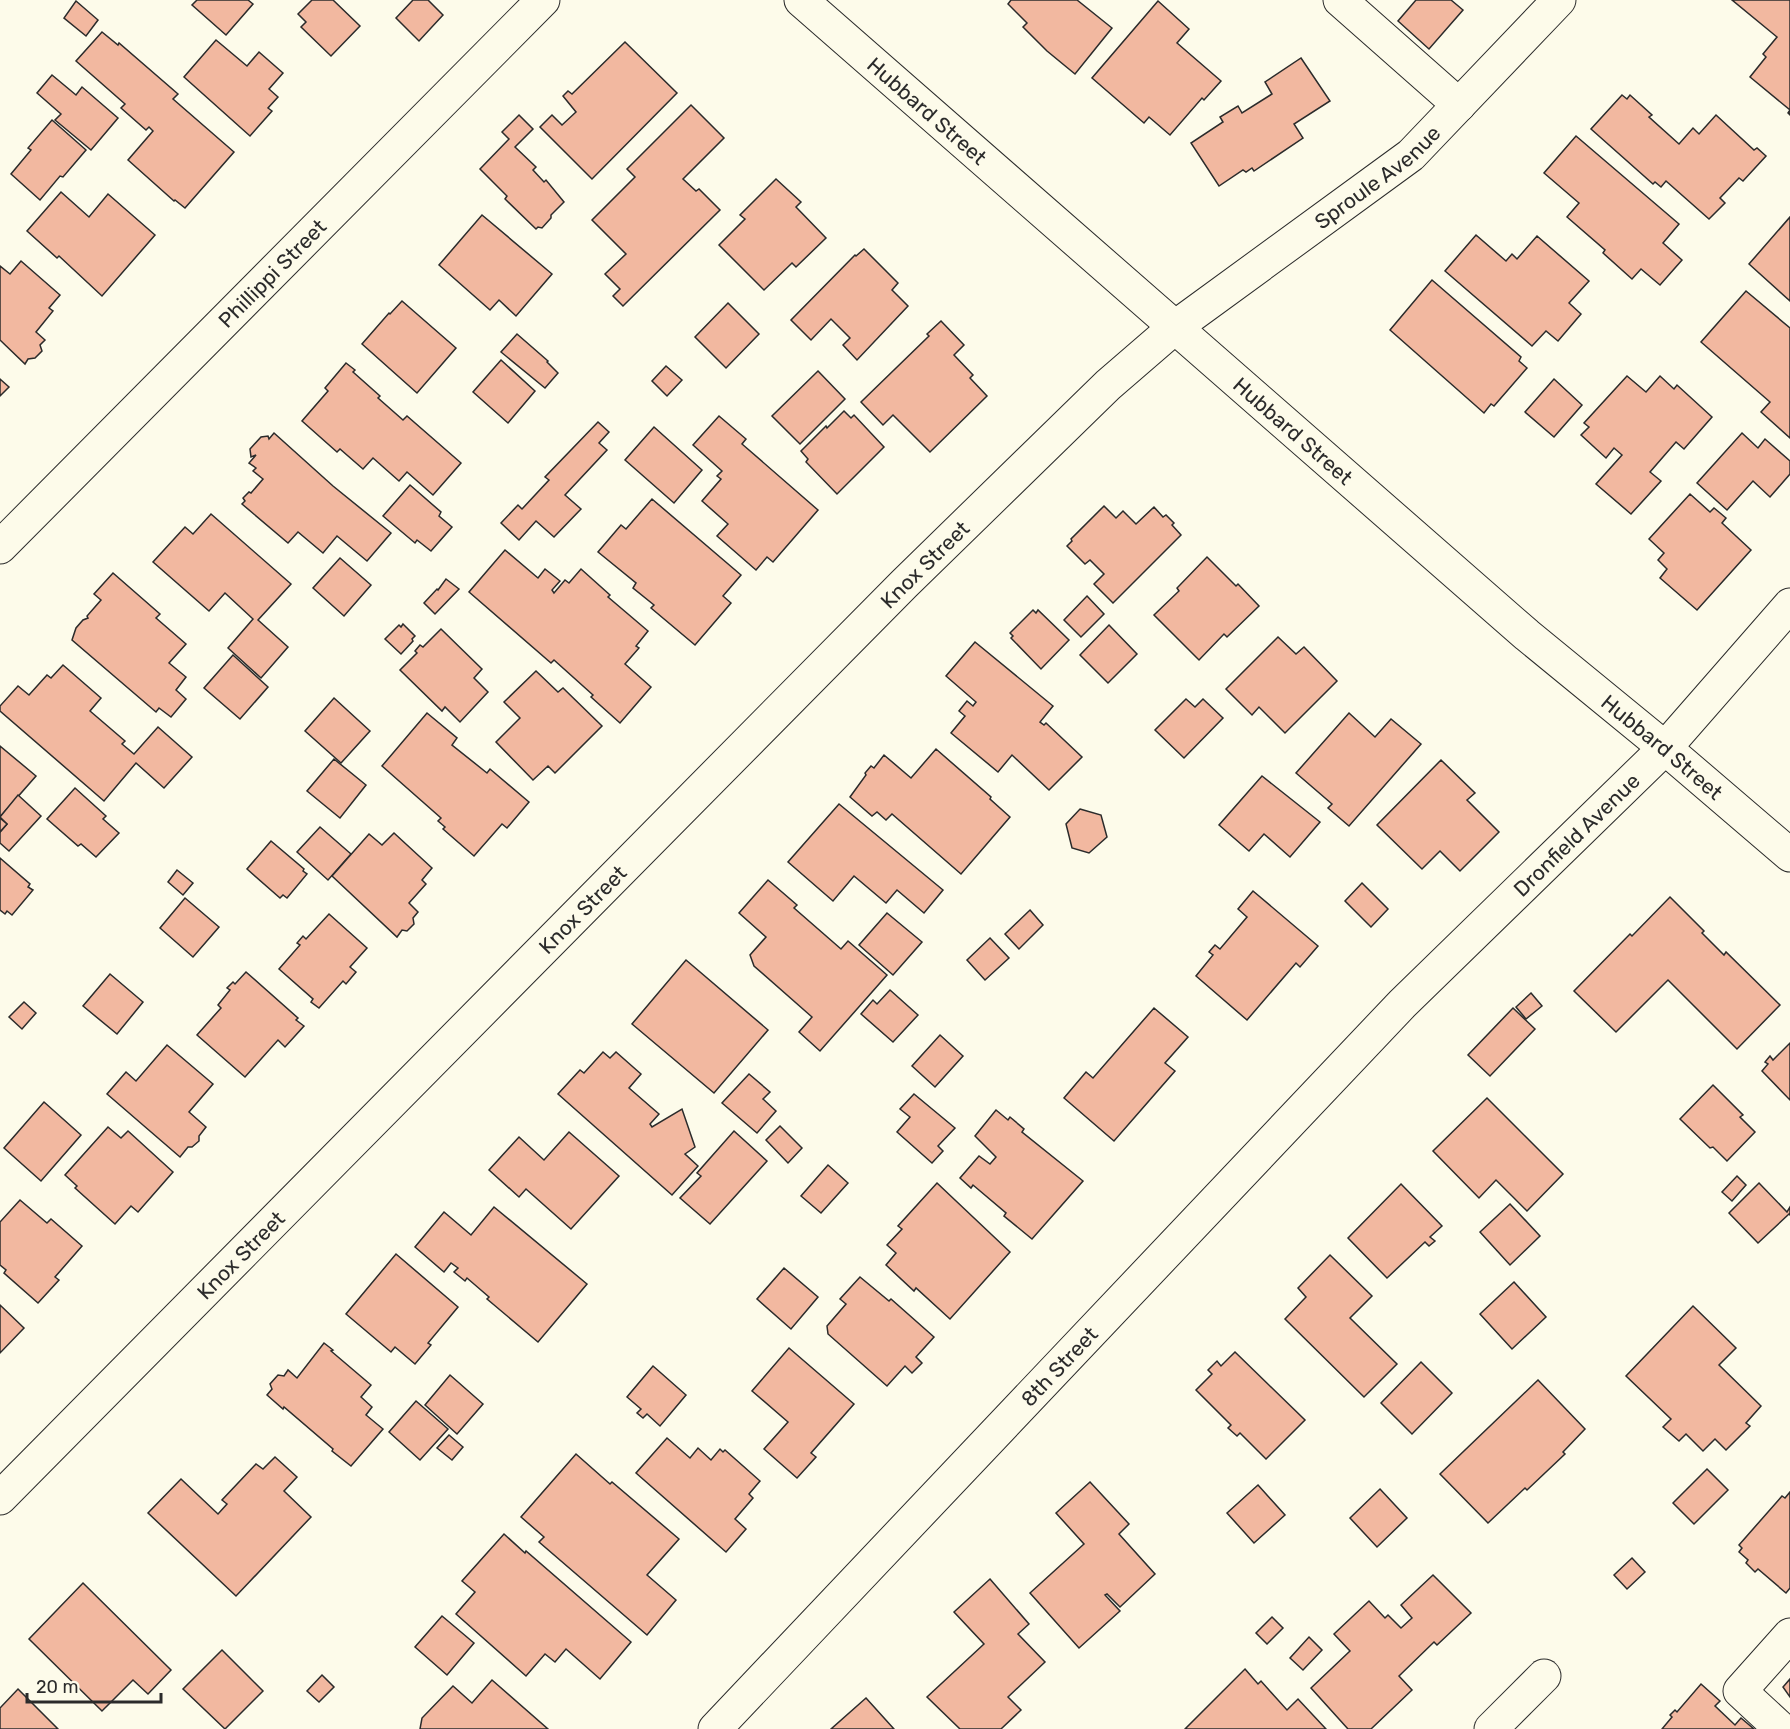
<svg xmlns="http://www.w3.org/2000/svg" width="1790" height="1729" font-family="Rubik,sans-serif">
<rect width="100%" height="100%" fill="#fdfbea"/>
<g fill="#f2b8a0" stroke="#2b2b2b" stroke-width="1.5">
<path d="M197,0H248L253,4L226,35L192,5Z"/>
<path d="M312,0H333L360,26L331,56L301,27L306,22L298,14Z"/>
<path d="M413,0H428L443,15L419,41L396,18Z"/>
<path d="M1011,0H1077L1112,28L1075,74L1047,51L1023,27L1027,23L1008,4Z"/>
<path d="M1416,0H1451L1463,10L1429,49L1398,21Z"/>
<path d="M1732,0H1790V115L1788,113L1790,110L1750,77L1766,57L1763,54L1777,37Z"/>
<path d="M76,1L98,20L86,36L64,18Z"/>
<path d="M1158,1L1189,29L1177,43L1221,81L1204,100L1202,98L1170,135L1149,117L1144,123L1092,78Z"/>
<path d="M102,32L118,45L119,43L178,94L173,99L234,152L185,208L175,200L174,201L128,160L153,131L149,127L146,130L121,108L125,104L76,61Z"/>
<path d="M216,40L247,66L259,52L283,73L269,89L278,97L268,108L272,111L250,136L184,77Z"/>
<path d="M625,42L677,93L592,179L540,127L552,115L562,125L576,112L563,96L568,91L572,94Z"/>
<path d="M1301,58L1330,101L1294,124L1303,138L1254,171L1252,168L1246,172L1243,170L1219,186L1191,143L1223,122L1220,117L1238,106L1242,113L1272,94L1265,82Z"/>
<path d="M52,75L76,95L82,87L118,118L91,150L55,120L61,114L37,93Z"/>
<path d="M1622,95L1627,99L1630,95L1652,115L1649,117L1679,144L1693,128L1699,134L1716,115L1754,150L1757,148L1766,156L1743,181L1739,178L1720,198L1725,203L1709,219L1666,181L1661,187L1655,182L1653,184L1591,129Z"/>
<path d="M691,105L724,138L683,179L696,191L699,189L720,210L623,306L613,296L620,289L605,274L626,254L592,220L635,177L627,169Z"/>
<path d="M519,115L533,129L515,147L536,167L533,170L544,182L546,180L564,202L551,215V218L542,228L538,227L536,229L505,199L507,196L480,169L509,139L502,132Z"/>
<path d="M52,120L86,150L63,177L60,176L40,200L11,174L31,150L28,148Z"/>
<path d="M1576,136L1679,224L1663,243L1682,260L1660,285L1641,269L1632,279L1603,253L1605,250L1567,217L1579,203L1544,173Z"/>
<path d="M776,179L801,202L796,207L826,238L796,267L792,263L764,290L719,245L745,219L740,215Z"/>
<path d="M61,192L89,217L108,194L155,235L102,296L59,256L57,258L27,231Z"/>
<path d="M482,215L552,274L516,316L499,300L490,310L439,265Z"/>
<path d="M1790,217V301L1749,264Z"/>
<path d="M1476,235L1506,261L1512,254L1517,259L1537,236L1589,281L1569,303L1581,314L1558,341L1546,331L1532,346L1445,271Z"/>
<path d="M864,249L898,283L892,290L908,306L857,360L843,345L850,338L831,319L811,340L791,320L855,255L856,256Z"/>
<path d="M21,261L60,295L49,308L53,311L36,332L45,340L40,345L42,351L35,358L28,359L25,364L0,340V266L10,274Z"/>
<path d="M1432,280L1521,357L1519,361L1527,368L1494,406L1491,404L1484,413L1390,330Z"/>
<path d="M1746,291L1790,328V438L1761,412L1770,402L1701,342Z"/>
<path d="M402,301L456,348L417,393L362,344L389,313L390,314Z"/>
<path d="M728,303L759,334L726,368L695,337Z"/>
<path d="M941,321L964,345L954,355L973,375L970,378L987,396L930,452L893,415L883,425L861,402L929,336L927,334Z"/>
<path d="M517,334L548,361L547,362L558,373L545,388L501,352Z"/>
<path d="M501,360L535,391L508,423L473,392Z"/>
<path d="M346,363L355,370L353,372L380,396L378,398L403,420L407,416L461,463L433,495L407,472L399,481L373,458L363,469L340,449L337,452L302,421L328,391L325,388Z"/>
<path d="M666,366L682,380L667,396L652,381Z"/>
<path d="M818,371L845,399L800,444L772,416Z"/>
<path d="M1627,376L1646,392L1660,376L1674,389L1677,385L1712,417L1684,449L1676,442L1650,472L1661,481L1631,514L1596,484L1622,455L1614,448L1606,458L1581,435L1589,427L1584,423Z"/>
<path d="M0,379L9,387L0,396Z"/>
<path d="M1554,379L1582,405L1554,437L1525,412Z"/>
<path d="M844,411L851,418L854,415L884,447L837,494L806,462L808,459L801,451L826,426L827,428Z"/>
<path d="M719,416L746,439L742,444L818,510L773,562L767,557L756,570L717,536L728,524L702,501L721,479L717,476L722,471L693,445Z"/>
<path d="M598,422L609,432L599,443L607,450L565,495L581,509L554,537L536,521L519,540L501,523L518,505L522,509L549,480L545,477Z"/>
<path d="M654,427L702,470L674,503L625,460Z"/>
<path d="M274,433L333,486L391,533L367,561L337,536L323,553L298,532L288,543L242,504L245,501L243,498L249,492L251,493L263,479L253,471L256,468L249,463L256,455L251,457L250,449L261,437L268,436L269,439Z"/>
<path d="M1742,433L1758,448L1765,439L1790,461V474L1770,497L1753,481L1727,510L1697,483Z"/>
<path d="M410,485L441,512L439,516L452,527L431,551L417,540L415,543L383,516Z"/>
<path d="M1690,494L1710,512L1714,508L1726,518L1722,523L1751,550L1697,610L1660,578L1667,569L1658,560L1664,553L1649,539Z"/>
<path d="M652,499L741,575L723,596L731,603L695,645L651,608L654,605L633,588L636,583L598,552L621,525L626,529Z"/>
<path d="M1104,506L1116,518L1123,511L1136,524L1154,507L1163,517L1166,515L1174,523L1172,525L1181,535L1113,603L1094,584L1104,574L1090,560L1085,564L1067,546L1072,541L1071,539Z"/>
<path d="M211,514L291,584L258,620L288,647L261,678L228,648L253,619L225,593L209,611L153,562L185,527L193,534Z"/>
<path d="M505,550L538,578L545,569L560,581L552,590L554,593L565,580L569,583L581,569L610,595L608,597L648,631L636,646L639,648L625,664L651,687L620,723L591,697L593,695L554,660L551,663L469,592Z"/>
<path d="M1207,557L1236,586L1238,584L1259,606L1227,637L1224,634L1199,660L1154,615L1179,591L1177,588Z"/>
<path d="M340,558L371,585L344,616L313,588Z"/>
<path d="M113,573L160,614L156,618L186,644L169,663L186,677L176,690L186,699L171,717L159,708L156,712L72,640L76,628L83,620L88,618L87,616L101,600L94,594Z"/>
<path d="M446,579L459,589L435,614L424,603L437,589L438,590Z"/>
<path d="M1087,596L1104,614L1081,637L1064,620Z"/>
<path d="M1033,610L1036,613L1038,610L1069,640L1041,669L1011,638L1013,636L1010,633Z"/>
<path d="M403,624L415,636L412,639L413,641L401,654L385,639L399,625L401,627Z"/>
<path d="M1109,625L1137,654L1108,683L1080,655Z"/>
<path d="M441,629L482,669L474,678L488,692L460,722L445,707L442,711L400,670L417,653L415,651L420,645L423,647Z"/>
<path d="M1278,637L1296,654L1304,647L1337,681L1285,733L1259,707L1252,715L1226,689Z"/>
<path d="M975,642L1053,706L1040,722L1044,725L1046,723L1082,757L1049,790L1012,755L998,772L951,733L965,716L959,711L967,701L973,706L976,702L946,676Z"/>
<path d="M233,655L268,687L240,719L204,688Z"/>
<path d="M63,665L101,698L90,711L125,741L122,744L134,754L158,727L192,757L164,788L136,763L104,801L0,711V706L18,686L29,695L47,675L51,678Z"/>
<path d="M536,671L558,692L563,688L602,726L555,773L548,766L533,780L496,742L520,718L504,702Z"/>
<path d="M334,698L370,731L341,763L305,731Z"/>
<path d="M1186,699L1195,707L1203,699L1223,718L1184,758L1155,730Z"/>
<path d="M427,713L457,738L452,745L487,773L490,769L529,802L507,828L502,824L474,856L443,829L445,827L438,821L441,818L382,766Z"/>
<path d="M1349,713L1375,737L1391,719L1421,744L1349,826L1328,808L1332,804L1296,773Z"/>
<path d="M0,746L36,776L0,817Z"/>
<path d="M936,749L991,797L990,799L1010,817L961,874L892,814L886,820L877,812L872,816L850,797L866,775L865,773L871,766L874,768L884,755L911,778Z"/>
<path d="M334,759L366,785L340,818L307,791Z"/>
<path d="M1441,760L1475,793L1467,800L1499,832L1460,871L1440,851L1422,869L1377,825Z"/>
<path d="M1262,776L1320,822L1290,857L1264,834L1249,851L1219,825Z"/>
<path d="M75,788L106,816L103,819L119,833L96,857L81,844L78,846L47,819Z"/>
<path d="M18,795L41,816L9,851L0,843V832L7,824L0,817Z"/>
<path d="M839,804L943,890L924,913L897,890L886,903L854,876L833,901L788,862Z"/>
<path d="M1080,809L1101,815L1107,837L1089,853L1072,848L1066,824Z"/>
<path d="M0,818L7,824L0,832Z"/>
<path d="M320,827L351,854L328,880L297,852Z"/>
<path d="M394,833L432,868L422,880L426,884L409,903L418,912L413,918L414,924L407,931L402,930L397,937L332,876L369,834L382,845Z"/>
<path d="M271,841L304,869L303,871L307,874L287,898L283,895L280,898L247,869Z"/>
<path d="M0,858L30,884L28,887L33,890L12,915L7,911L5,914L0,910Z"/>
<path d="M177,870L193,883L183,895L168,882Z"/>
<path d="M768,880L797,905L794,908L841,949L848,941L887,975L820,1051L799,1032L812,1017L754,966L750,955L766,937L739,913Z"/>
<path d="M1362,883L1388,909L1371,927L1345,901Z"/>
<path d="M1253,891L1318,946L1300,967L1296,963L1247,1020L1196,976L1213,955L1209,952L1215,945L1220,949L1247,917L1238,909Z"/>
<path d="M1670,897L1704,931L1702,933L1724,955L1726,952L1780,1005L1737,1049L1668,980L1616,1032L1574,991L1630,934L1632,936Z"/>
<path d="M185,898L219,927L193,957L160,928Z"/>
<path d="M1030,910L1043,925L1019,949L1005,934Z"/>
<path d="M887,913L922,942L893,975L859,945Z"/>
<path d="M329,914L367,948L350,967L356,972L346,984L343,981L319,1008L311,1002L313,999L279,969L300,945L297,943L303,936L306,939Z"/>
<path d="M990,938L1009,958L985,980L967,960Z"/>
<path d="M686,960L768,1030L714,1093L632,1024Z"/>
<path d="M246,972L298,1018L296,1020L304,1026L285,1047L278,1040L245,1077L197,1035L221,1008L218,1005L230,990L227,988L233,982L235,984Z"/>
<path d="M110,974L143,1002L117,1034L83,1006Z"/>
<path d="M890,990L918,1015L893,1042L861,1014L873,1000L877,1004Z"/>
<path d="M1531,993L1542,1006L1526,1019L1516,1007Z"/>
<path d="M24,1002L36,1013L22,1029L9,1017Z"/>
<path d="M1154,1008L1188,1037L1165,1063L1175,1071L1114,1141L1064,1098L1086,1072L1093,1078Z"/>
<path d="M1513,1008L1535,1029L1490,1076L1468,1055Z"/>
<path d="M940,1035L963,1056L935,1087L912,1066Z"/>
<path d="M1790,1043V1100L1762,1071L1768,1064L1765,1062L1770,1056L1773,1060Z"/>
<path d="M167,1045L213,1084L189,1112L206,1127L199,1136V1141L192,1147H188L180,1157L107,1094L126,1072L136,1081Z"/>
<path d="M603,1052L610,1058L616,1052L641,1074L629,1088L659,1114L650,1124L652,1127L682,1109L695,1147L685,1154L698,1166L672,1195L558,1094L580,1070L584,1073Z"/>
<path d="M749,1074L770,1092L763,1099L776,1111L757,1133L722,1103Z"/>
<path d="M1713,1085L1743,1115L1740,1117L1755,1132L1727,1161L1713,1147L1710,1148L1680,1119Z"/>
<path d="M914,1094L955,1128L938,1146L943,1151L932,1163L897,1132L910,1117L900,1109Z"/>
<path d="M1487,1098L1563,1174L1527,1211L1496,1180L1479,1198L1433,1151Z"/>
<path d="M44,1102L81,1135L41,1181L4,1148Z"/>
<path d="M996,1110L1008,1120L1010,1117L1024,1129L1022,1132L1083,1181L1032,1239L1004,1216L1006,1213L973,1185L971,1188L960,1178L979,1156L990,1164L996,1157L975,1136Z"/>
<path d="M780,1126L802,1148L788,1163L766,1140Z"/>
<path d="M108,1127L121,1138L128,1131L173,1172L138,1212L131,1206L115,1224L75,1188L77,1186L65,1175Z"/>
<path d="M734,1131L767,1161L710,1224L680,1198L701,1176L697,1173Z"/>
<path d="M569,1132L619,1176L571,1229L526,1189L519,1197L489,1170L519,1137L544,1160Z"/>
<path d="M828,1165L848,1183L821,1213L801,1196Z"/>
<path d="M1737,1176L1746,1185L1732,1201L1722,1192Z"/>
<path d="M937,1183L1010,1252L950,1319L916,1288L914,1291L886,1265L896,1253L887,1245L902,1229L898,1226Z"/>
<path d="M1759,1183L1787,1212L1790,1207V1215L1789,1214L1758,1243L1729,1213Z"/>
<path d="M1401,1184L1442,1226L1430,1237L1435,1241L1429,1246L1425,1242L1387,1278L1348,1238Z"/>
<path d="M20,1200L47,1223L51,1219L82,1246L55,1277L59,1280L38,1303L4,1273L6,1270L0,1265V1222Z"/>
<path d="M1510,1204L1540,1236L1510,1265L1480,1232Z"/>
<path d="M494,1207L587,1284L538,1342L487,1299L489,1297L467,1278L465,1281L454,1272L458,1268L451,1263L444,1272L415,1247L444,1212L471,1235Z"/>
<path d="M396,1254L458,1307L428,1343L431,1345L415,1364L395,1347L391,1352L346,1314Z"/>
<path d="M1330,1255L1372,1296L1350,1318L1397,1364L1364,1397L1285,1319L1306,1297L1298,1288Z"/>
<path d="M784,1268L818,1297L791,1329L757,1299Z"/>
<path d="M860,1277L889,1301L891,1299L934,1337L916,1357L922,1363L912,1373L905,1366L887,1386L828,1334L827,1326L846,1304L840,1299Z"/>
<path d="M1514,1282L1546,1317L1512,1349L1480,1314Z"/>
<path d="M0,1305L24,1328L0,1353Z"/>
<path d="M1693,1306L1736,1348L1719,1365L1761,1406L1746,1423L1750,1426L1726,1450L1715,1439L1703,1451L1686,1434L1679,1441L1663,1427L1671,1419L1626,1376Z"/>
<path d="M324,1343L333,1350L331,1351L371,1385L361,1397L372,1407L366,1415L383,1429L351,1466L332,1451L333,1449L284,1407L283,1409L267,1395L272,1389L270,1384L278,1375L284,1376L288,1370L297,1378Z"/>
<path d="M789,1348L854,1404L811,1453L816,1457L797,1478L764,1449L788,1422L752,1391Z"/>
<path d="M1235,1352L1305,1420L1266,1459L1240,1433L1237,1436L1228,1428L1231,1425L1196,1390L1212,1374L1208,1370L1217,1361L1221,1366Z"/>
<path d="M1421,1362L1452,1393L1412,1434L1381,1403Z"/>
<path d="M653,1366L686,1395L660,1426L647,1414L643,1418L637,1413L641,1409L627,1397Z"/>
<path d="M450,1375L483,1404L457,1434L425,1405Z"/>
<path d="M1538,1380L1585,1429L1563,1452L1565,1454L1527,1490L1525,1488L1488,1523L1440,1474Z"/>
<path d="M416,1401L448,1429L420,1460L389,1432Z"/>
<path d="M449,1435L463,1447L452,1460L437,1448Z"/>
<path d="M667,1438L690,1458L698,1448L711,1460L720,1449L723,1452L725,1450L760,1481L749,1494L753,1498L735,1519L746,1529L726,1552L636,1473Z"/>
<path d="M576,1454L610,1484L612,1482L679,1539L647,1575L676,1600L647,1635L539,1542L544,1537L521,1517Z"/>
<path d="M275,1457L297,1477L284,1491L311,1517L236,1596L148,1513L181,1479L218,1514L227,1504L222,1500L256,1464L263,1469Z"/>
<path d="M1707,1469L1728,1490L1694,1524L1673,1503Z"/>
<path d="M1090,1482L1129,1524L1119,1534L1155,1574L1120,1607L1107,1594L1105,1595L1120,1611L1079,1648L1030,1593L1084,1544L1056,1513Z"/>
<path d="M1258,1485L1285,1515L1254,1543L1227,1513Z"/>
<path d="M1380,1489L1407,1518L1377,1547L1350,1518Z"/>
<path d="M1790,1492V1588L1786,1593L1758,1569L1755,1572L1746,1563L1748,1560L1739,1552L1742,1548L1739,1545L1782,1496L1785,1498Z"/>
<path d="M504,1534L525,1553L526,1551L631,1642L600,1679L566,1649L555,1662L545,1654L526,1676L456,1614L475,1592L462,1581Z"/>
<path d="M1632,1558L1645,1572L1627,1589L1614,1575Z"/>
<path d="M1433,1575L1471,1613L1437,1645L1434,1642L1399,1676L1412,1690L1371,1729H1348L1311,1688L1350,1651L1334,1634L1369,1601L1385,1618L1388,1615L1401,1628L1412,1618L1401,1605Z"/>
<path d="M990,1579L1029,1624L1018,1634L1045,1662L1008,1697L1021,1710L1001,1729H960L927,1697L984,1644L954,1612Z"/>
<path d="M83,1583L171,1670L148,1694L133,1680L102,1711L29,1639Z"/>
<path d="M442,1616L474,1643L447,1675L415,1647Z"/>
<path d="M1272,1617L1283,1628L1267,1644L1256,1633Z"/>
<path d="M1309,1637L1322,1650L1303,1670L1290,1658Z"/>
<path d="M222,1650L263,1691L225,1729L183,1689Z"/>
<path d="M1245,1669L1258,1684L1261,1681L1287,1710L1298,1699L1326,1729H1185Z"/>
<path d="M322,1675L334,1687L319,1702L307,1691Z"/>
<path d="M1790,1679V1697L1783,1687Z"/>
<path d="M492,1680L548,1729H420L422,1718L453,1686L472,1703Z"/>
<path d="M1701,1684L1720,1701L1715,1706L1735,1725L1741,1718L1754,1729H1662L1672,1717L1670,1715L1675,1710L1677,1712Z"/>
<path d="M18,1689L58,1729H0V1708Z"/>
<path d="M866,1698L894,1729H831Z"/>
</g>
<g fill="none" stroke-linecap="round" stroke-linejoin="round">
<g stroke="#2b2b2b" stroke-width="35">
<g id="minor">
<path d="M1340,0L1459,105"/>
<path id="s1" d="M0,547L543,0"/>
<path id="s2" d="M0,1498L904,584L1108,385L1174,328L1411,155L1559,0"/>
<path id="s3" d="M715,1729L1402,1004L1665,748L1790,605"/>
<path d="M1491,1729L1544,1676"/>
<path d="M1781,1729L1740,1691L1790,1635"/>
</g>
</g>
<g stroke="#2b2b2b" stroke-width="35">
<g id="major">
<path id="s4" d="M801,0L1527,635L1665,748L1790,855"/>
</g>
</g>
<use href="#minor" stroke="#fdfbea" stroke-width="33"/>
<use href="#major" stroke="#fdfbea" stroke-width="33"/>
</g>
<g text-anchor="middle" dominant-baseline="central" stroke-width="4.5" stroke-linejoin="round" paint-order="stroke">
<g font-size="21" fill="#2b2b2b" stroke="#fdfbea">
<text stroke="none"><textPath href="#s4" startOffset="168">Hubbard Street</textPath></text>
<text stroke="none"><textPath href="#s2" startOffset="1911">Sproule Avenue</textPath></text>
<text stroke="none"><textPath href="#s1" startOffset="386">Phillippi Street</textPath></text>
<text stroke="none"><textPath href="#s4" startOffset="654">Hubbard Street</textPath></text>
<text stroke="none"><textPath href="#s2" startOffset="1314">Knox Street</textPath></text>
<text stroke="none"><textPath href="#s4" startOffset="1140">Hubbard Street</textPath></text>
<text stroke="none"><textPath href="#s3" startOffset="1242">Dronfield Avenue</textPath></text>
<text stroke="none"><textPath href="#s2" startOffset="828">Knox Street</textPath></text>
<text stroke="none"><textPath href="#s2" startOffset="342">Knox Street</textPath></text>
<text stroke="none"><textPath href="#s3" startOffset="500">8th Street</textPath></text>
</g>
</g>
<path d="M27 1693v9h134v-9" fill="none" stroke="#2b2b2b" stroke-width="3"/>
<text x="36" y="1693" font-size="18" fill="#2b2b2b" stroke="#fdfbea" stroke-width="4.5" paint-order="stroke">20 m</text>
</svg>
